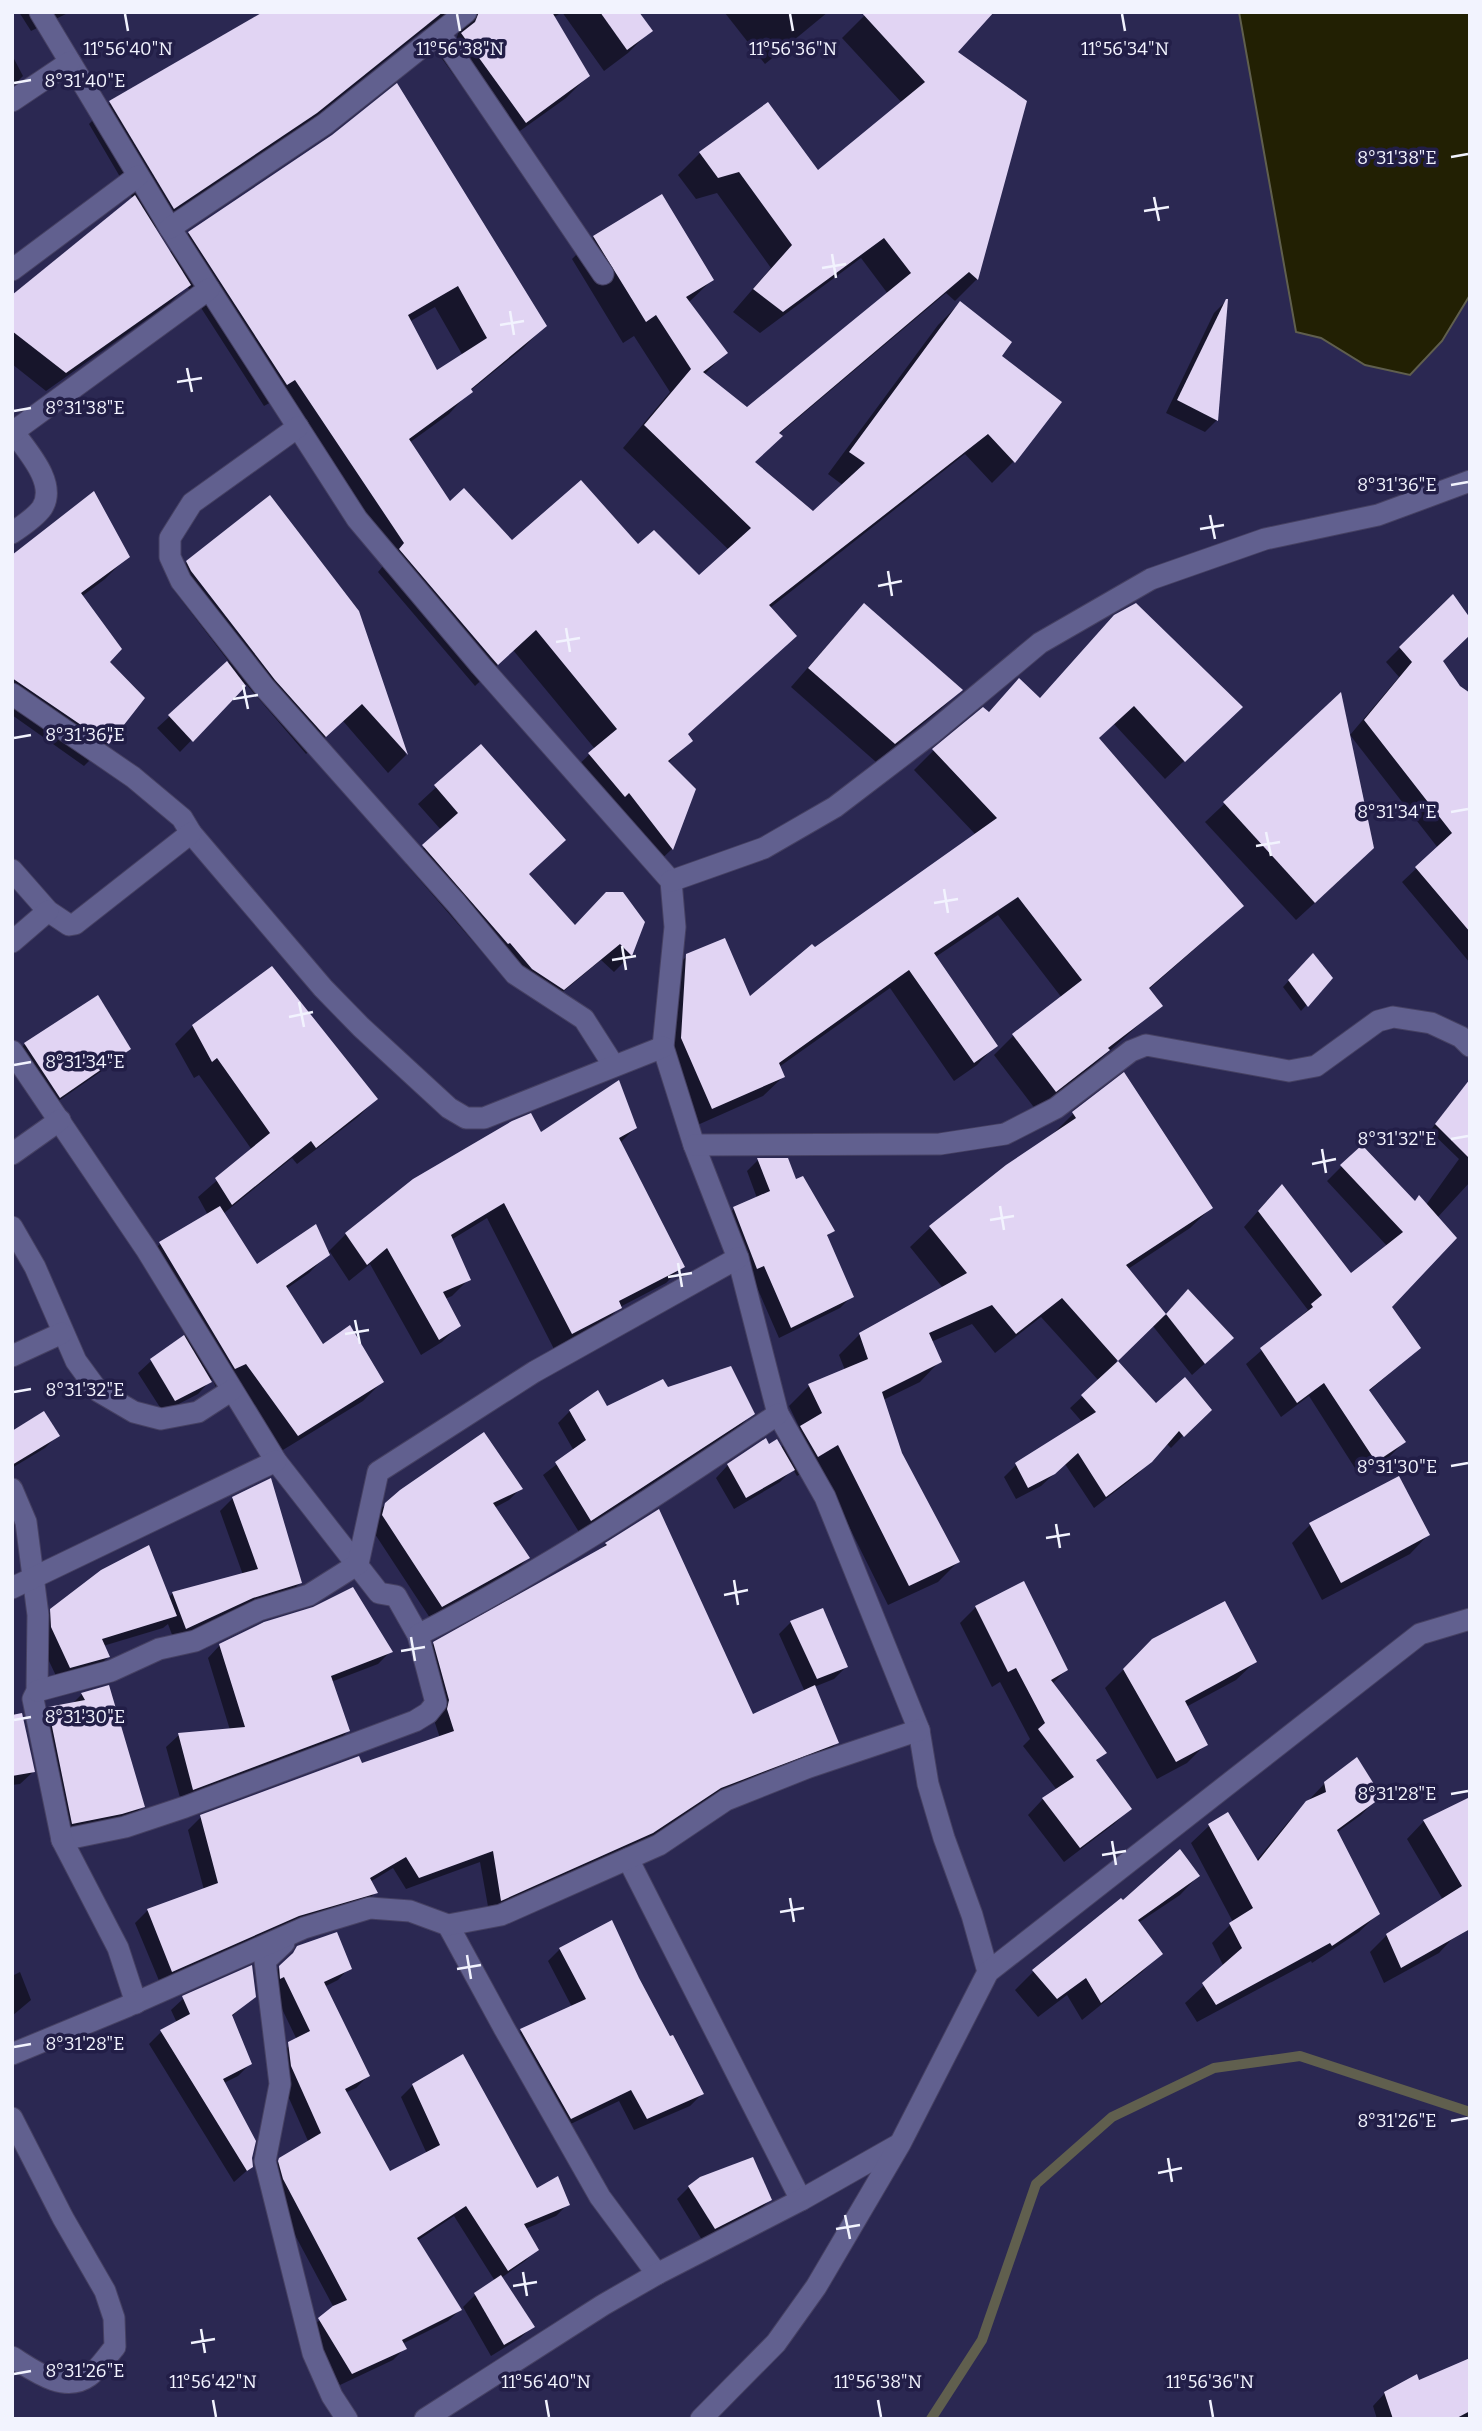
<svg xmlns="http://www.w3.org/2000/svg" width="1482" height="2431" font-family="Bitter,serif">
<rect width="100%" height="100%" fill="#2b2852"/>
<path fill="#222003" stroke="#605f4e" stroke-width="2" d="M1239,12H1470V295L1442,341L1410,375L1365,365L1321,338L1296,332Z"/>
<g fill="#0007" fill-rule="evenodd">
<path d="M19,12H70L31,31Z"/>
<path d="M267,12H637L650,31L628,53L604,71L562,12L553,18L588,76L566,98L503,143L440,56L455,42L458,34L454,25L441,20L421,32L293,135L154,229L169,253L189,233L333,136L545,326L523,348L470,391L449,414L409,443L449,503L511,542L637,547L699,577L729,550L623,448L670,392L634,336L623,343L572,259L594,237L712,280L688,303L725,353L704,375L747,409L888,294L861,258L760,333L733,312L771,268L717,193L696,199L678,175L700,153L817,173L902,103L842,38L868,12L955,52L1025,102L977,279L955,301L946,293L779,434L753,463L814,513L844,486L828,474L938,325L960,303L1000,356L1014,461L992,483L965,454L770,608L794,636L686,735L691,740L668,763L694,789L672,849L650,870L567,776L595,749L513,650L475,686L378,572L383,566L273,401L264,406L187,286L170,303L46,391L12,364V297L133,199L89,124L111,102ZM435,307L463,356L436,373L409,322Z"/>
<path d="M828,12L765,64L725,13L726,12Z"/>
<path d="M12,55L23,76L12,87Z"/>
<path d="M1226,301L1217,420L1205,432L1166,413L1214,313Z"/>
<path d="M128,556L105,579L81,597L108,662L143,698L107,743L84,766L12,715V557Z"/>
<path d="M187,562L356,610L406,755L388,773L343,721L306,754L246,684L180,752L157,728L229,662L173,589L169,581Z"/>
<path d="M1452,596L1440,661L1470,704V963L1402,882L1438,848L1350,735L1399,677L1386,662Z"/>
<path d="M846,624L961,690L942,708L876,762L791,687Z"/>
<path d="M1095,637L1221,726L1165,779L1114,724L1097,739L1222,925L1148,990L1160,1006L1089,1069L1036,1110L994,1055L1013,1036L1062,998L998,915L934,958L996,1045L977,1065L954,1081L890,988L779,1067L783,1077L763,1096L693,1127L663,1058L667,976L687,956L749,999L976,835L914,770L933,751L983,710L987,714L1019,680L1039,700Z"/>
<path d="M1340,696L1354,867L1296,920L1205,822Z"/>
<path d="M481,746L528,875L574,927L588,912L631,955L614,972L601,960L546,1006L515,986L491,958L489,960L406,864L442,831L418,804Z"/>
<path d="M1312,956L1331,978L1301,1011L1283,987Z"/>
<path d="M193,1026L376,1099L358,1117L297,1164L292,1158L223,1214L256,1266L327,1253L346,1234L540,1134L635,1128L620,1143L683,1266L666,1283L620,1307L603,1324L554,1349L487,1218L451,1240L469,1279L452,1296L445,1299L459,1325L442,1342L421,1355L370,1264L349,1281L330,1252L309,1273L286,1289L322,1347L382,1382L363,1401L278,1453L227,1381L216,1387L212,1379L198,1394L163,1412L138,1373L151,1361L186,1336L141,1262L160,1244L208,1215L198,1197L252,1150L199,1075L194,1078L175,1044Z"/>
<path d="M25,1044L129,1049L116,1061L47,1109L13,1056Z"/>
<path d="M1124,1075L1211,1208L1190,1228L1128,1269L1165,1316L1176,1303L1220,1350L1192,1375L1152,1325L1116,1361L1156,1405L1209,1409L1171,1448L1166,1443L1138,1474L1094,1508L1065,1464L1041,1486L1016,1499L1004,1477L1016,1465L1083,1423L1070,1408L1099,1381L1041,1317L995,1353L972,1324L931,1342L940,1361L920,1382L883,1400L901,1454L958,1562L938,1582L888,1605L818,1464L797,1476L793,1469L780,1482L734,1509L716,1478L728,1465L769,1446L780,1448L800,1429L789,1406L809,1386L845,1370L839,1355L860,1334L943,1288L910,1247L931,1227L1053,1134L1073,1114Z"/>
<path d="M1450,1105L1470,1114V1182L1437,1218L1390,1306L1419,1348L1368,1392L1404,1442L1389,1457L1360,1476L1309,1396L1281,1417L1246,1364L1308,1310L1244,1227L1267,1201L1350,1276L1388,1247L1327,1181L1342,1166L1414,1203L1426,1205L1459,1159L1430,1131Z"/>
<path d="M758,1160L795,1181L832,1231L826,1237L852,1296L840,1308L779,1338L752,1276L722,1220L734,1209L757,1198L747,1171Z"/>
<path d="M667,1389L752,1414L740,1426L579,1532L543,1475L574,1451L558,1423L570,1411L607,1409Z"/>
<path d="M12,1433L57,1436L45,1448L12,1468Z"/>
<path d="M521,1488L509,1500L494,1508L528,1558L516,1570L430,1618L371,1528L373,1517L386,1504Z"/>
<path d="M233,1498L300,1583L288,1595L174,1640L168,1624L163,1628L103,1646L108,1657L96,1669L58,1680L39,1640V1623L52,1610L168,1598L173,1593L243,1575L220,1511Z"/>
<path d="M658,1511L752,1716L805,1692L779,1634L791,1622L846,1667L834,1679L814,1687L837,1743L824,1755L707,1800L638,1846L489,1912L480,1862L406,1889L393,1868L370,1882L376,1892L363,1905L160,1983L135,1923L147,1911L204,1890L188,1830L201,1817L440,1738L435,1723L437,1713L422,1656L434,1643L599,1551L606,1544Z"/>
<path d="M1310,1525L1428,1535L1410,1554L1322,1600L1292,1543Z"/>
<path d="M976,1607L1066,1670L1052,1684L1104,1753L1095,1762L1130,1809L1114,1824L1064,1862L1028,1815L1043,1799L1057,1790L1023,1746L1030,1739L1000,1682L992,1687L960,1623Z"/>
<path d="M1153,1640L1255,1662L1236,1680L1186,1707L1206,1744L1187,1763L1157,1779L1105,1688Z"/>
<path d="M220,1645L390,1652L378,1664L331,1682L348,1731L336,1743L181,1801L166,1747L179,1735L230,1730L208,1658Z"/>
<path d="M82,1694L143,1806L130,1818L60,1836L37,1721L49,1709L72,1704Z"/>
<path d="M12,1706L33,1772L20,1784L12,1785Z"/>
<path d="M1325,1783L1380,1796L1361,1815L1336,1833L1378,1914L1359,1932L1312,1963L1311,1961L1197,2022L1185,2003L1224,1967L1212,1943L1233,1922L1191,1843L1210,1825L1256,1861L1288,1822Z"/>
<path d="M1470,1799V1929L1451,1940L1439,1953L1384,1983L1370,1952L1387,1935L1443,1900L1407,1839L1424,1821Z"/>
<path d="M1198,1876L1180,1895L1138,1923L1161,1953L1142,1972L1082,2020L1067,1995L1038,2017L1015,1990L1033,1972L1121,1900L1123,1903Z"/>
<path d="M298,1947L349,1968L338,1980L324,1987L368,2076L356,2088L345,2093L389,2174L427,2154L401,2097L413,2085L536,2190L568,2204L556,2216L525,2229L536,2250L525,2261L501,2278L533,2326L520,2338L491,2356L463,2307L476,2294L495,2281L454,2216L417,2241L460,2310L448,2321L402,2344L404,2349L393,2360L340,2385L307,2331L334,2308L272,2192L268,2172L280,2160L308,2141L280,2078L277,2056L297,2040L268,1980Z"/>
<path d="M560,1949L637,1979L702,2094L690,2106L634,2130L619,2101L558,2130L509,2043L521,2031L572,2007L548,1961Z"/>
<path d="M20,1972L31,2000L12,2016V1976Z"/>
<path d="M254,1996L231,2017L250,2064L238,2076L224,2083L250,2158L251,2167L234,2182L149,2044L161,2032L177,2023L171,2010L184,1998Z"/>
<path d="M689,2187L770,2200L757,2212L702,2240L677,2199Z"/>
<path d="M1470,2360V2419H1377L1373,2406L1385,2393L1418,2383Z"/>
</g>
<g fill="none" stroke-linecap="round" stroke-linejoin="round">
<path stroke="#605f4e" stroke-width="10" d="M931,2419L982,2340L1036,2184L1112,2117L1214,2068L1300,2056L1470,2112"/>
</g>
<g fill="#e1d4f3" fill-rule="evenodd">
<path d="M263,12H443L317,113L174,209L109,101Z"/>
<path d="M479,12H552L590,76L526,123L461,33L475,22Z"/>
<path d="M600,12H639L653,31L627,50Z"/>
<path d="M861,12H994L958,52L1027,101L978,280L969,272L779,433L783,436L755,462L813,511L865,463L849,452L960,301L1012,342L1002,356L1062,402L1015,463L988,434L769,605L797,636L688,734L693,741L668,761L696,789L673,850L629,793L625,797L588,753L617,729L536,630L498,665L491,657L399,549L404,543L295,380L287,385L188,232L332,135L397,83L547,326L471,389L473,392L409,439L450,501L464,488L512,540L581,480L638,544L654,530L699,575L751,528L644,425L691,369L656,315L646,322L593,236L662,194L714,280L686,297L728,353L703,372L747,407L911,273L884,238L783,312L753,289L792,245L739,172L718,178L699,152L768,102L818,170L925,82ZM458,286L487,338L437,370L408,315Z"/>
<path d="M135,195L191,285L66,373L12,331V295Z"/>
<path d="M1226,299H1228L1218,421L1177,400Z"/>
<path d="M94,491L130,557L81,593L122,649L110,662L145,698L109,744L12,678V555Z"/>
<path d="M270,495L359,611L408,755L362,704L326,737L275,680L191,571L186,561Z"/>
<path d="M1453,594L1470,618V635L1443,661L1460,686L1470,693V932L1415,867L1452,833L1364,720L1412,662L1399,647Z"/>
<path d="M864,603L963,690L895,744L808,668Z"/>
<path d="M1136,603L1243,707L1185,762L1134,706L1099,738L1244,906L1149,988L1163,1006L1108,1048L1110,1050L1056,1092L1012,1034L1082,980L1018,897L934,953L998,1046L974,1063L909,970L779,1063L785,1077L712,1109L681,1038L686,954L725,938L750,996L812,944L815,947L997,818L932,749L983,707L989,712L1019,678L1040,698L1114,615Z"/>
<path d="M227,661L246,686L193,742L168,715Z"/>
<path d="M1341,692L1374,848L1315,903L1223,802Z"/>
<path d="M481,744L566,840L529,874L575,925L606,892H623L645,922L632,956L620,944L564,990L532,969L510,943L508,944L422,845L458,813L434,785Z"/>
<path d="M1313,953L1333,978L1308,1007L1288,980Z"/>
<path d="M272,966L378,1099L316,1148L311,1141L232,1205L215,1178L270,1133L217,1058L212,1062L192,1025Z"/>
<path d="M98,995L131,1049L60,1098L24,1043Z"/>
<path d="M1124,1072L1213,1208L1126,1265L1166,1314L1118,1361L1062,1298L1016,1334L992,1305L929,1333L942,1362L882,1392L902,1453L960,1562L909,1586L838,1445L818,1457L800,1426L822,1413L808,1384L868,1359L859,1333L967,1273L929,1226L1006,1165L1076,1118L1072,1112Z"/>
<path d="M1470,1079V1159L1435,1124Z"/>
<path d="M619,1080L637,1128L619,1138L685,1267L619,1301L622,1308L572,1334L504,1203L451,1235L471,1280L443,1292L461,1326L439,1340L387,1248L367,1265L345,1233L413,1179L512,1121L531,1113L541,1132Z"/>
<path d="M1362,1145L1415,1201L1419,1195L1457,1238L1392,1307L1421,1348L1369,1390L1406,1442L1376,1462L1324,1383L1297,1403L1260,1348L1313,1307L1311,1304L1322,1295L1258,1211L1282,1184L1351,1273L1403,1232L1340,1165Z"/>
<path d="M757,1158H788L796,1179L803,1176L835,1231L827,1235L854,1297L791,1328L764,1266L757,1269L733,1207L770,1191Z"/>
<path d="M220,1206L257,1264L316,1224L330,1255L286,1286L323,1344L350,1325L384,1382L298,1436L246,1364L235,1369L159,1242Z"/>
<path d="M1188,1289L1234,1338L1205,1364L1166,1314Z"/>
<path d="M184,1335L212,1382L175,1401L150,1359Z"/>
<path d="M1118,1361L1156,1403L1185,1377L1212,1410L1184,1437L1179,1431L1152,1462L1106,1497L1078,1453L1055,1474L1028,1488L1015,1463L1096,1412L1081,1395Z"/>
<path d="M731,1366L755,1414L591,1521L555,1462L586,1440L569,1410L598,1390L607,1406L663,1379L668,1387Z"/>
<path d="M44,1411L60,1436L12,1465V1431Z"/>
<path d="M484,1432L523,1489L493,1503L530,1558L442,1607L382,1515L385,1503L400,1490Z"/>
<path d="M766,1438L769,1444L777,1439L795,1470L746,1498L727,1464Z"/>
<path d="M1399,1476L1430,1535L1341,1583L1309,1523Z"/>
<path d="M271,1478L302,1583L253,1598L186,1629L172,1592L258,1569L232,1497Z"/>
<path d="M659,1509L753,1714L815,1685L839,1743L721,1788L653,1833L501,1901L493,1851L419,1878L406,1857L370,1878L378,1893L299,1916L172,1972L147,1909L218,1883L200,1815L359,1756L362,1763L454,1731L447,1709L449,1700L433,1642L607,1545L605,1543Z"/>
<path d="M149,1545L177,1616L102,1639L110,1657L70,1668L51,1627L50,1609L101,1570Z"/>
<path d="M1024,1581L1068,1670L1051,1680L1107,1753L1096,1760L1132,1809L1080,1848L1042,1798L1074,1777L1038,1729L1045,1723L1016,1668L1008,1672L975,1606Z"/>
<path d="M353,1587L393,1652L331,1676L350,1731L193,1790L178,1733L245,1727L219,1644L264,1622L313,1607Z"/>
<path d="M1225,1601L1257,1662L1185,1701L1208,1745L1176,1762L1123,1669L1152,1639Z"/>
<path d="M823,1608L848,1667L817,1679L790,1621Z"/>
<path d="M109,1685L145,1807L122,1814L72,1824L48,1707L85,1700L81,1693Z"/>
<path d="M22,1713L35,1772L12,1776V1715Z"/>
<path d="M1357,1757L1382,1797L1337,1830L1380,1914L1332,1946L1330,1943L1216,2005L1202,1983L1242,1948L1229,1923L1253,1908L1208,1824L1228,1812L1258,1861L1306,1801L1326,1792L1324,1782Z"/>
<path d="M1470,1797V1929L1401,1968L1386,1934L1462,1886L1423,1820Z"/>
<path d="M1180,1849L1200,1876L1138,1920L1163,1954L1101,2003L1086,1978L1057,1999L1032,1970L1121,1898L1123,1900Z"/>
<path d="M612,1920L639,1978L670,2036L673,2035L704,2094L647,2119L631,2090L571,2119L520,2029L586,1999L559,1948Z"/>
<path d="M337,1932L352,1969L324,1982L370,2076L345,2089L390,2171L440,2145L412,2084L463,2054L537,2188L558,2176L570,2205L524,2224L539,2250L508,2271L466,2206L417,2238L462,2310L402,2340L407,2349L352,2374L318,2318L333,2306L347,2300L283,2179L278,2161L279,2158L321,2133L291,2066L288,2042L310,2031L284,1977L280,1979L279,1966L293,1953L297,1946Z"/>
<path d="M252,1965L256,1997L232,2015L252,2064L223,2079L256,2141L252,2158L253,2167L247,2171L160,2030L190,2014L182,1996Z"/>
<path d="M753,2157L772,2200L715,2229L688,2186L700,2177Z"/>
<path d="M501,2275L535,2327L504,2345L474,2293Z"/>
<path d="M1470,2358V2411L1455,2419H1393L1384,2392L1417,2374L1419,2380Z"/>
</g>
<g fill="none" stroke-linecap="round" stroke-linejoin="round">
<g stroke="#464163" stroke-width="23">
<g id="minor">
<path d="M40,12L170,228L357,519L481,666L671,881L675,927L663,1047L694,1145L738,1258L778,1414L825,1497L919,1730L928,1784L944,1838L972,1915L988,1972"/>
<path d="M440,34L603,274"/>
<path d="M12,101L70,62"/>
<path d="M170,228L325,124L466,12"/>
<path d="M12,270L138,176"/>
<path d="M298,427L192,503L170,538V557L181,581L265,688L456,903L515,974L584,1019L614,1066"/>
<path d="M12,430C26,450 58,483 42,508C35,518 22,526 12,533"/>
<path d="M13,432L209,289"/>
<path d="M12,694L133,777L182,818L191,833L323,988L361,1027L449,1108L466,1118H484L663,1047"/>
<path d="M12,870L48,911L69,925L75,924L191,833"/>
<path d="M671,881L764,848L835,807L932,733L1040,643L1151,579L1265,539L1378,515L1470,481"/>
<path d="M12,942L48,911"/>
<path d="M12,1051L146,1249L276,1461L379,1593L396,1596L418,1635L436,1703L428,1713L415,1721L185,1807L125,1827L62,1840"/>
<path d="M694,1145L940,1144L1005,1134L1056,1108L1131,1051L1146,1045L1289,1071L1316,1066L1378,1021L1393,1017L1431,1023L1461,1037L1470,1046"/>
<path d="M12,1154L60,1120"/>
<path d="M12,1227L35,1267L76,1361L98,1391L134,1412L161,1419L198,1412L232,1390"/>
<path d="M12,1356L62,1333"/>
<path d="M12,1489L26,1522L38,1615L37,1691L33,1699L62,1840L118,1948L136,2003"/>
<path d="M12,1588L276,1461"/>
<path d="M418,1635C544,1571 661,1493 778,1414"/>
<path d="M37,1691L111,1671L159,1649L195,1641L259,1610L309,1595L358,1564L378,1472L534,1372L738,1258"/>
<path d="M628,1859L801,2200"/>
<path d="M448,1925L504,2028L600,2197L657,2274"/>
<path d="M284,1943L265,1961L280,2084L265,2161L313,2353L332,2396L347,2419"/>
<path d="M12,2054L128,2006L304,1928L370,1908L410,1911L448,1925L501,1915L659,1845L726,1800L809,1767L919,1730"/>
<path d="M12,2118L63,2218L105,2291L114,2318L115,2347C107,2356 99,2369 89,2376C64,2394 33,2370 12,2357"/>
<path d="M425,2419L603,2305L657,2274L801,2200L898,2145"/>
<path d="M701,2419L776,2343L816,2287L900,2144L988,1972L1420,1634L1470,1619"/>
</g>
</g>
<use href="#minor" stroke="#61608f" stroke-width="21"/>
</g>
<path fill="none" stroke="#f2f3fe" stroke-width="2.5" d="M125,14L128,31M457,14L460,31M790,14L793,31M1122,14L1125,31M14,83L31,80M1451,157L1468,154M1154,197L1159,221M1144,211L1169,207M832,254L836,278M822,268L846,264M510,311L514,335M500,325L524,321M187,368L192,392M177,382L202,378M14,411L31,408M1451,485L1468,482M1210,515L1215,539M1200,529L1224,525M888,571L892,596M878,586L902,581M566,628L570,652M556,642L580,638M243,685L248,709M233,699L258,695M14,738L31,735M1451,812L1468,809M1266,832L1271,856M1256,846L1280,842M944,889L948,913M934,903L958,899M622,946L626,970M612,960L636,956M299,1002L304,1027M289,1017L313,1012M14,1065L31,1062M1451,1139L1468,1136M1322,1149L1326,1173M1312,1164L1336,1159M1000,1206L1004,1230M990,1220L1014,1216M678,1263L682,1287M668,1277L692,1273M355,1320L360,1344M345,1334L369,1330M14,1392L31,1389M1451,1466L1468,1463M1056,1524L1060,1548M1046,1538L1070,1534M734,1580L738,1605M724,1595L748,1590M411,1637L415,1661M401,1651L425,1647M14,1720L31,1717M1451,1794L1468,1791M1112,1841L1116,1865M1102,1855L1126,1851M790,1898L794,1922M780,1912L804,1908M467,1955L471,1979M457,1969L481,1965M14,2047L31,2044M1451,2121L1468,2118M1168,2158L1172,2182M1158,2173L1182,2168M845,2215L850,2239M836,2229L860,2225M523,2272L527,2296M513,2286L537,2282M201,2329L205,2353M191,2343L215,2339M14,2374L31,2371M213,2400L216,2417M546,2400L549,2417M878,2400L881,2417M1210,2400L1213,2417"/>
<g font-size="18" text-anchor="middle" fill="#f2f3fe" stroke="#221e47" stroke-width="7" stroke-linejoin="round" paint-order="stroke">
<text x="128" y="55">11°56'40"N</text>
<text x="460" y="55">11°56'38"N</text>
<text x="793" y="55">11°56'36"N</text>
<text x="1125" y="55">11°56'34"N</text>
<text x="85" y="87">8°31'40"E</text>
<text x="1397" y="164">8°31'38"E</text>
<text x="85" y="414">8°31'38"E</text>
<text x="1397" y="491">8°31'36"E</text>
<text x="85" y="741">8°31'36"E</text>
<text x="1397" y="818">8°31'34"E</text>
<text x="85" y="1068">8°31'34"E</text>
<text x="1397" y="1145">8°31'32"E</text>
<text x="85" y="1396">8°31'32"E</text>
<text x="1397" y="1473">8°31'30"E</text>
<text x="85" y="1723">8°31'30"E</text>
<text x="1397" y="1800">8°31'28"E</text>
<text x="85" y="2050">8°31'28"E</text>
<text x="1397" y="2127">8°31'26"E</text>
<text x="85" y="2377">8°31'26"E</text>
<text x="213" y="2388">11°56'42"N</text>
<text x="546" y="2388">11°56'40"N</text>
<text x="878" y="2388">11°56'38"N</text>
<text x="1210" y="2388">11°56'36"N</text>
</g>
<rect width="1482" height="2431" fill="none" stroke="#f2f3fe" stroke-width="28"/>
</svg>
